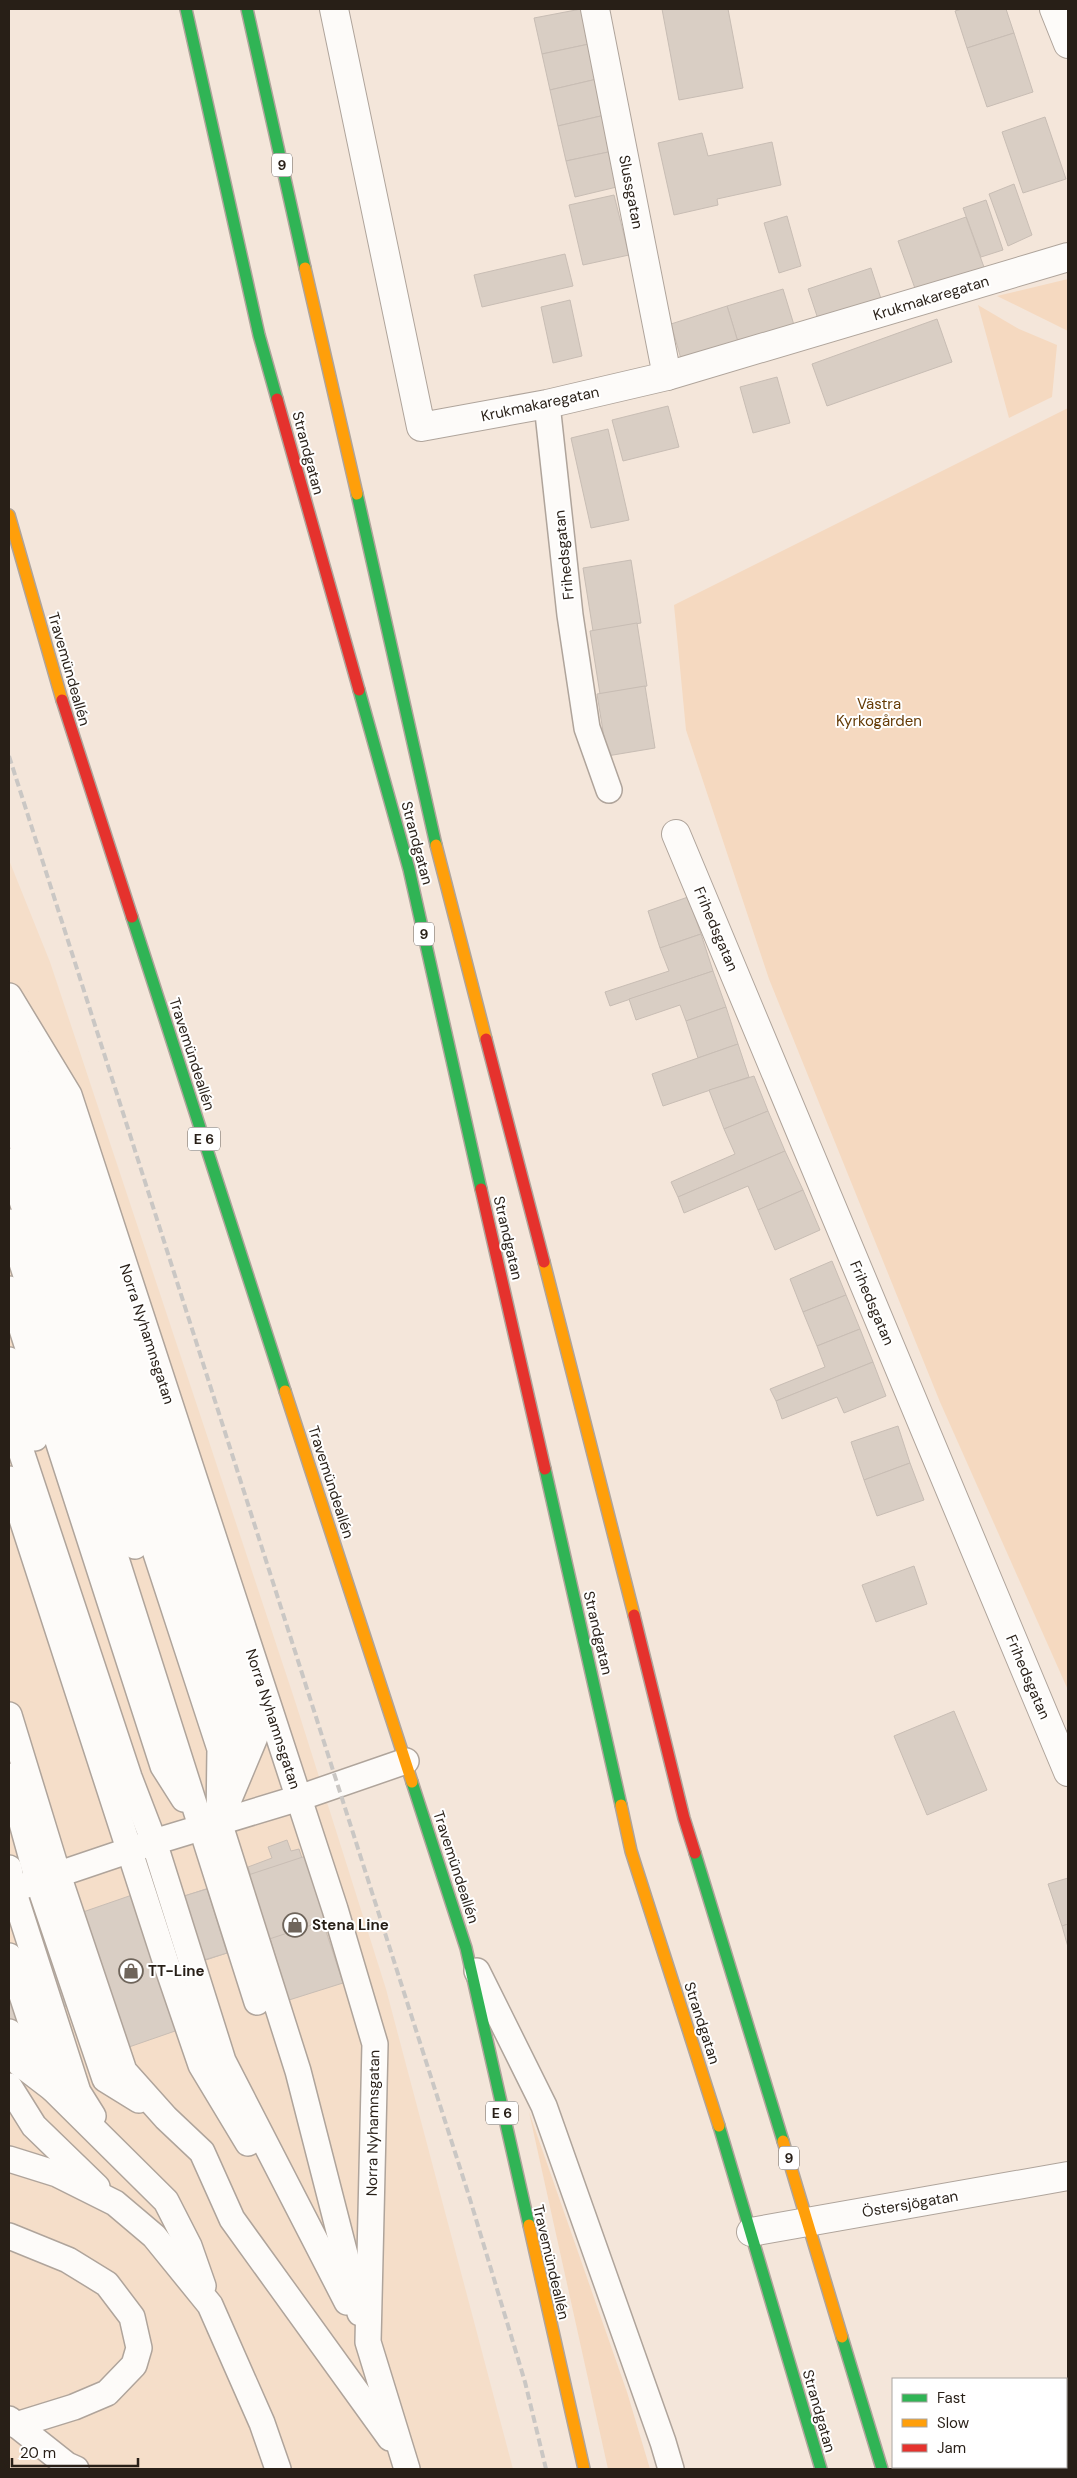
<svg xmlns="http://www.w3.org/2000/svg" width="1077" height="2478" font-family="'DM Sans',sans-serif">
<rect width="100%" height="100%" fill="#f4e6da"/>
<path fill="#f5dec9" d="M9,860L50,962L296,1704L386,1989L513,2469H9Z"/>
<g fill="#f5d9c0">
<path d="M1068,279V331L997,296Z"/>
<path d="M978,305L1019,329L1057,345L1052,397L1009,418Z"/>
<path d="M1068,408V1690L940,1402L769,979L686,730L674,605Z"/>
<path d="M529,2112L627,2392L650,2469H608Z"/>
</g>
<g fill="#d9cec4" stroke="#c8bdb4">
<path d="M581,9L589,44L542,54L534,18Z"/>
<path d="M662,9H728L743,88L679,100Z"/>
<path d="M962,9H1006L1014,33L967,48L955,11Z"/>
<path d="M1014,33L1033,92L987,107L967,48Z"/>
<path d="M589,44L597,79L550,90L542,54Z"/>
<path d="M597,79L605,115L558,126L550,90Z"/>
<path d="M605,115L613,151L566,161L558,126Z"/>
<path d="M1045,117L1066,179L1023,193L1002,132Z"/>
<path d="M702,133L708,156L772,142L781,185L717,199L718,205L674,215L658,143Z"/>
<path d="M613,151L621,186L575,197L566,161Z"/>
<path d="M1014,184L1032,235L1008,246L989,194Z"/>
<path d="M614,195L629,255L583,265L569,205Z"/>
<path d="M986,200L1003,250L981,257L963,208Z"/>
<path d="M787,216L801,266L779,273L764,223Z"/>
<path d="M966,217L985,270L917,294L898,241Z"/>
<path d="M565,254L573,286L482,307L474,275Z"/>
<path d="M871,268L884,308L821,328L808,289Z"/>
<path d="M783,289L794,325L738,342L727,306Z"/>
<path d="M570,300L582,356L553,363L541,307Z"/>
<path d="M727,306L738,342L681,359L671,324Z"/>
<path d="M937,319L952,362L827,406L812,364Z"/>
<path d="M777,377L790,423L753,433L740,387Z"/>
<path d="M668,406L679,447L623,461L612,420Z"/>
<path d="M608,429L629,520L591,528L571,438Z"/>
<path d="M631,560L641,623L593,631L583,568Z"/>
<path d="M637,623L647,686L600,694L590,631Z"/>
<path d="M645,686L655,748L607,756L597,694Z"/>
<path d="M688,897L701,934L660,948L648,911Z"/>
<path d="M701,934L713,971L610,1006L605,992L669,971L660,948Z"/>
<path d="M713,971L726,1007L686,1021L680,1005L636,1020L629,999Z"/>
<path d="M726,1007L738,1044L698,1058L686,1021Z"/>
<path d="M738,1044L749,1077L663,1106L652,1074Z"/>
<path d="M754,1076L768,1111L724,1129L709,1090Z"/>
<path d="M768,1111L785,1151L678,1197L671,1182L735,1154L724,1129Z"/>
<path d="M785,1151L803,1190L758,1210L748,1186L684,1213L678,1197Z"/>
<path d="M803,1190L820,1230L775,1250L758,1210Z"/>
<path d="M832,1261L846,1295L803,1312L790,1279Z"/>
<path d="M846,1295L860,1329L817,1346L803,1312Z"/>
<path d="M860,1329L873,1362L776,1401L770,1389L825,1367L817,1346Z"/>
<path d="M873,1362L886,1396L844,1413L837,1397L782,1419L776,1401Z"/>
<path d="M898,1426L910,1463L864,1480L851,1442Z"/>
<path d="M910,1463L924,1500L877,1516L864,1480Z"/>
<path d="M914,1566L927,1604L876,1622L862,1585Z"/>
<path d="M954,1711L987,1790L927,1815L894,1736Z"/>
<path d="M287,1840L291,1851L299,1849L343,1983L289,2000L248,1867L272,1858L268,1847Z"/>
<path d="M324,1850L345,1914L9,2025V1954Z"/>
<path d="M1068,1878V1924L1062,1926L1048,1884Z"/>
<path d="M207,1889L227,1953L204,1960L184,1896Z"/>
<path d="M135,1894L178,2030L129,2047L83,1912Z"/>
<path d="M1068,1924V1947L1062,1926Z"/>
</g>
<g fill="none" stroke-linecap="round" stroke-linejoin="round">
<g stroke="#afa49b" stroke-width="28">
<g id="lane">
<path d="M547,404L570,615L587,728L609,790"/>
<path d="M9,996L69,1095L335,1909L375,2044L368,2342L407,2469"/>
<path d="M9,1026L30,1107L237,1743L231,1771"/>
<path d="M34,1063L51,1102L255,1737L224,1811"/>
<path d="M9,1084L12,1113L220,1749L219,1822L298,2071L360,2313"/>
<path d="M9,1161L135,1546"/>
<path d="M9,1222L257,2002"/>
<path d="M9,1289L163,1766L184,1799"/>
<path d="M9,1360L35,1438"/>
<path d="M9,1415L129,1777L154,1842L223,2061L347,2302"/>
<path d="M9,1479L166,1963L201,2065L248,2143"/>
<path d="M9,1715L58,1875L124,2071L166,2118L202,2152L232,2219L390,2438"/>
<path d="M9,1776L38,1881L105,2079L139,2100"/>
<path d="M9,1868L13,1890L78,2092L93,2116"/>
<path d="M9,1891L154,1842L299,1798L406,1761"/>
<path d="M9,1956L53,2089L166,2201L189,2246L203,2286"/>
<path d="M477,1971L544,2106L663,2442L671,2469"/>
<path d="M9,2032L19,2063L53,2089"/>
<path d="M9,2086L34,2126L97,2187"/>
<path d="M9,2159L57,2174L115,2203L154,2236L210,2305L262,2423L278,2469"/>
<path d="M9,2236L68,2260L107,2284L132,2317L139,2348L134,2365L107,2393L74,2407L16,2425L9,2423"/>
<path d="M9,2419L67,2465L76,2469"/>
</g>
</g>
<g stroke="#afa49b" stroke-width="30">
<g id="street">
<path d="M334,9L421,427L547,404L667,376L1068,257"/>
<path d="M595,9L667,376"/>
<path d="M1054,9L1068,44"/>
<path d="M676,834L1068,1772"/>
<path d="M751,2232L1068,2176"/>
</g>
</g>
<g stroke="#afa49b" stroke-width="14">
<g id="fast">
<path d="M186,9L259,335L277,399"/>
<path d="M247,9L305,268"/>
<path d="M357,494L436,845"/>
<path d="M359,690L409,869L481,1189"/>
<path d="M132,917L285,1391"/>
<path d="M545,1469L621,1805"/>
<path d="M412,1782L466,1948L529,2225"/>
<path d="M695,1853L783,2141"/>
<path d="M719,2126L821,2469"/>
<path d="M842,2337L882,2469"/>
</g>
</g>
<g stroke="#afa49b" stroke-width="14">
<g id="slow">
<path d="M305,268L357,494"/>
<path d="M9,515L62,700"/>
<path d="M436,845L486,1039"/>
<path d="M544,1262L634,1615"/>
<path d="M285,1391L412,1782"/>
<path d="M621,1805L631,1851L719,2126"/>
<path d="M783,2141L842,2337"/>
<path d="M529,2225L584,2469"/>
</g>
</g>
<g stroke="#afa49b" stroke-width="14">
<g id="jam">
<path d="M277,399L359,690"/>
<path d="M62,700L132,917"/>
<path d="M486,1039L544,1262"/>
<path d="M481,1189L545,1469"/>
<path d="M634,1615L684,1818L695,1853"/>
</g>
</g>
<use href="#lane" stroke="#fdfbf9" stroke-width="25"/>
<use href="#street" stroke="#fdfbf9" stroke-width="28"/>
<use href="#fast" stroke="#30b455" stroke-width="11"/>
<use href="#slow" stroke="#ff9f0a" stroke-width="11"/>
<use href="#jam" stroke="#e5322d" stroke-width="11"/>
<path stroke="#cac7c4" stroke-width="4" stroke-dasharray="8 4" stroke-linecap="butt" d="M9,756L469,2196L525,2382L546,2469"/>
</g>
<defs>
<g id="shop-ring" transform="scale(1.25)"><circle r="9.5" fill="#fff" stroke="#6f655b" stroke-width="1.5"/><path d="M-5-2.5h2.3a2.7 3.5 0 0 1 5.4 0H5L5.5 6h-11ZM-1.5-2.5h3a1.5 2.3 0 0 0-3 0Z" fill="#6f655b"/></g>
</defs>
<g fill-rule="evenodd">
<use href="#shop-ring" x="295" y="1925"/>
<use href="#shop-ring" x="131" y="1971"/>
</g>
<g text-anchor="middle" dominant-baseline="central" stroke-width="4" stroke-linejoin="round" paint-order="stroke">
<g fill="#fff" stroke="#68625d" stroke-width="1">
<rect x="272" y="153.5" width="20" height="23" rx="4"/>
<rect x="414" y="922.5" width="20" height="23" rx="4"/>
<rect x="188" y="1127.5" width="32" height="23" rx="4"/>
<rect x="486" y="2101.5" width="32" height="23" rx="4"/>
<rect x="779" y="2146.5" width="20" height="23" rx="4"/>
</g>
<g font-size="14" font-weight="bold" fill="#281f17">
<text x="282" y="165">9</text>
<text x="424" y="934">9</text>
<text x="204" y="1139">E 6</text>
<text x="502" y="2113">E 6</text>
<text x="789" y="2158">9</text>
</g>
<g font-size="15" fill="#281f17" stroke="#fff">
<text transform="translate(631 192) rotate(79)">Slussgatan</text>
<text transform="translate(931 298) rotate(-17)">Krukmakaregatan</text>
<text transform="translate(540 404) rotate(-12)">Krukmakaregatan</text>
<text transform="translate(308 453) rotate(75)">Strandgatan</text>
<text transform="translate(564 555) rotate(-96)">Frihedsgatan</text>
<text transform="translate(69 669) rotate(74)">Travemündeallén</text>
<text transform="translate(417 843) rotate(75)">Strandgatan</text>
<text transform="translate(716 929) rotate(67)">Frihedsgatan</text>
<text transform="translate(192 1054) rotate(72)">Travemündeallén</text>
<text transform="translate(508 1238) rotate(77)">Strandgatan</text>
<text transform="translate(872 1303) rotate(67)">Frihedsgatan</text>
<text transform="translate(147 1334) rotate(72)">Norra Nyhamnsgatan</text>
<text transform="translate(331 1482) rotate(72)">Travemündeallén</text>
<text transform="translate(598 1633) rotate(77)">Strandgatan</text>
<text transform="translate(1028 1677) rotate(67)">Frihedsgatan</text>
<text transform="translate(273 1719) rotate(72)">Norra Nyhamnsgatan</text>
<text transform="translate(456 1867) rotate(72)">Travemündeallén</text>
<text transform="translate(702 2023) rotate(72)">Strandgatan</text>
<text transform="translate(373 2123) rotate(-89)">Norra Nyhamnsgatan</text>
<text transform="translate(910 2204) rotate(-10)">Östersjögatan</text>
<text transform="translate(551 2262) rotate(77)">Travemündeallén</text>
<text transform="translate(819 2411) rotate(74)">Strandgatan</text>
</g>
<g font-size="15" fill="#643a05" stroke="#fff">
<text x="879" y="704">Västra<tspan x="879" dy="17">Kyrkogården</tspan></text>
</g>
<g font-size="15" font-weight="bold" fill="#281f17" stroke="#fff" text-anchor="start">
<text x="312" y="1925">Stena Line</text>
<text x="148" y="1971">TT-Line</text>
</g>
</g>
<rect width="1077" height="2478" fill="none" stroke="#281f17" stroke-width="20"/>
<rect x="892" y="2378" width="175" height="90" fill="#ffffff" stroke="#a9a5a2"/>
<rect x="902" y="2394" width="25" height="8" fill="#30b455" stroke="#a9a5a2"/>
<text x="937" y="2403" font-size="15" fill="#281f17">Fast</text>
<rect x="902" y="2419" width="25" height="8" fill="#ff9f0a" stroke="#a9a5a2"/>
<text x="937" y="2428" font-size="15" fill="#281f17">Slow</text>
<rect x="902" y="2444" width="25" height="8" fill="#e5322d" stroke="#a9a5a2"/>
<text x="937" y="2453" font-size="15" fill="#281f17">Jam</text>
<path d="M12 2458v8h126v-8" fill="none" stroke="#281f17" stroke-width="2.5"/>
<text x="20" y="2458" font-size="15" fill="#281f17" stroke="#ffffff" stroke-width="4" paint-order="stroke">20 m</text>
</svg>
